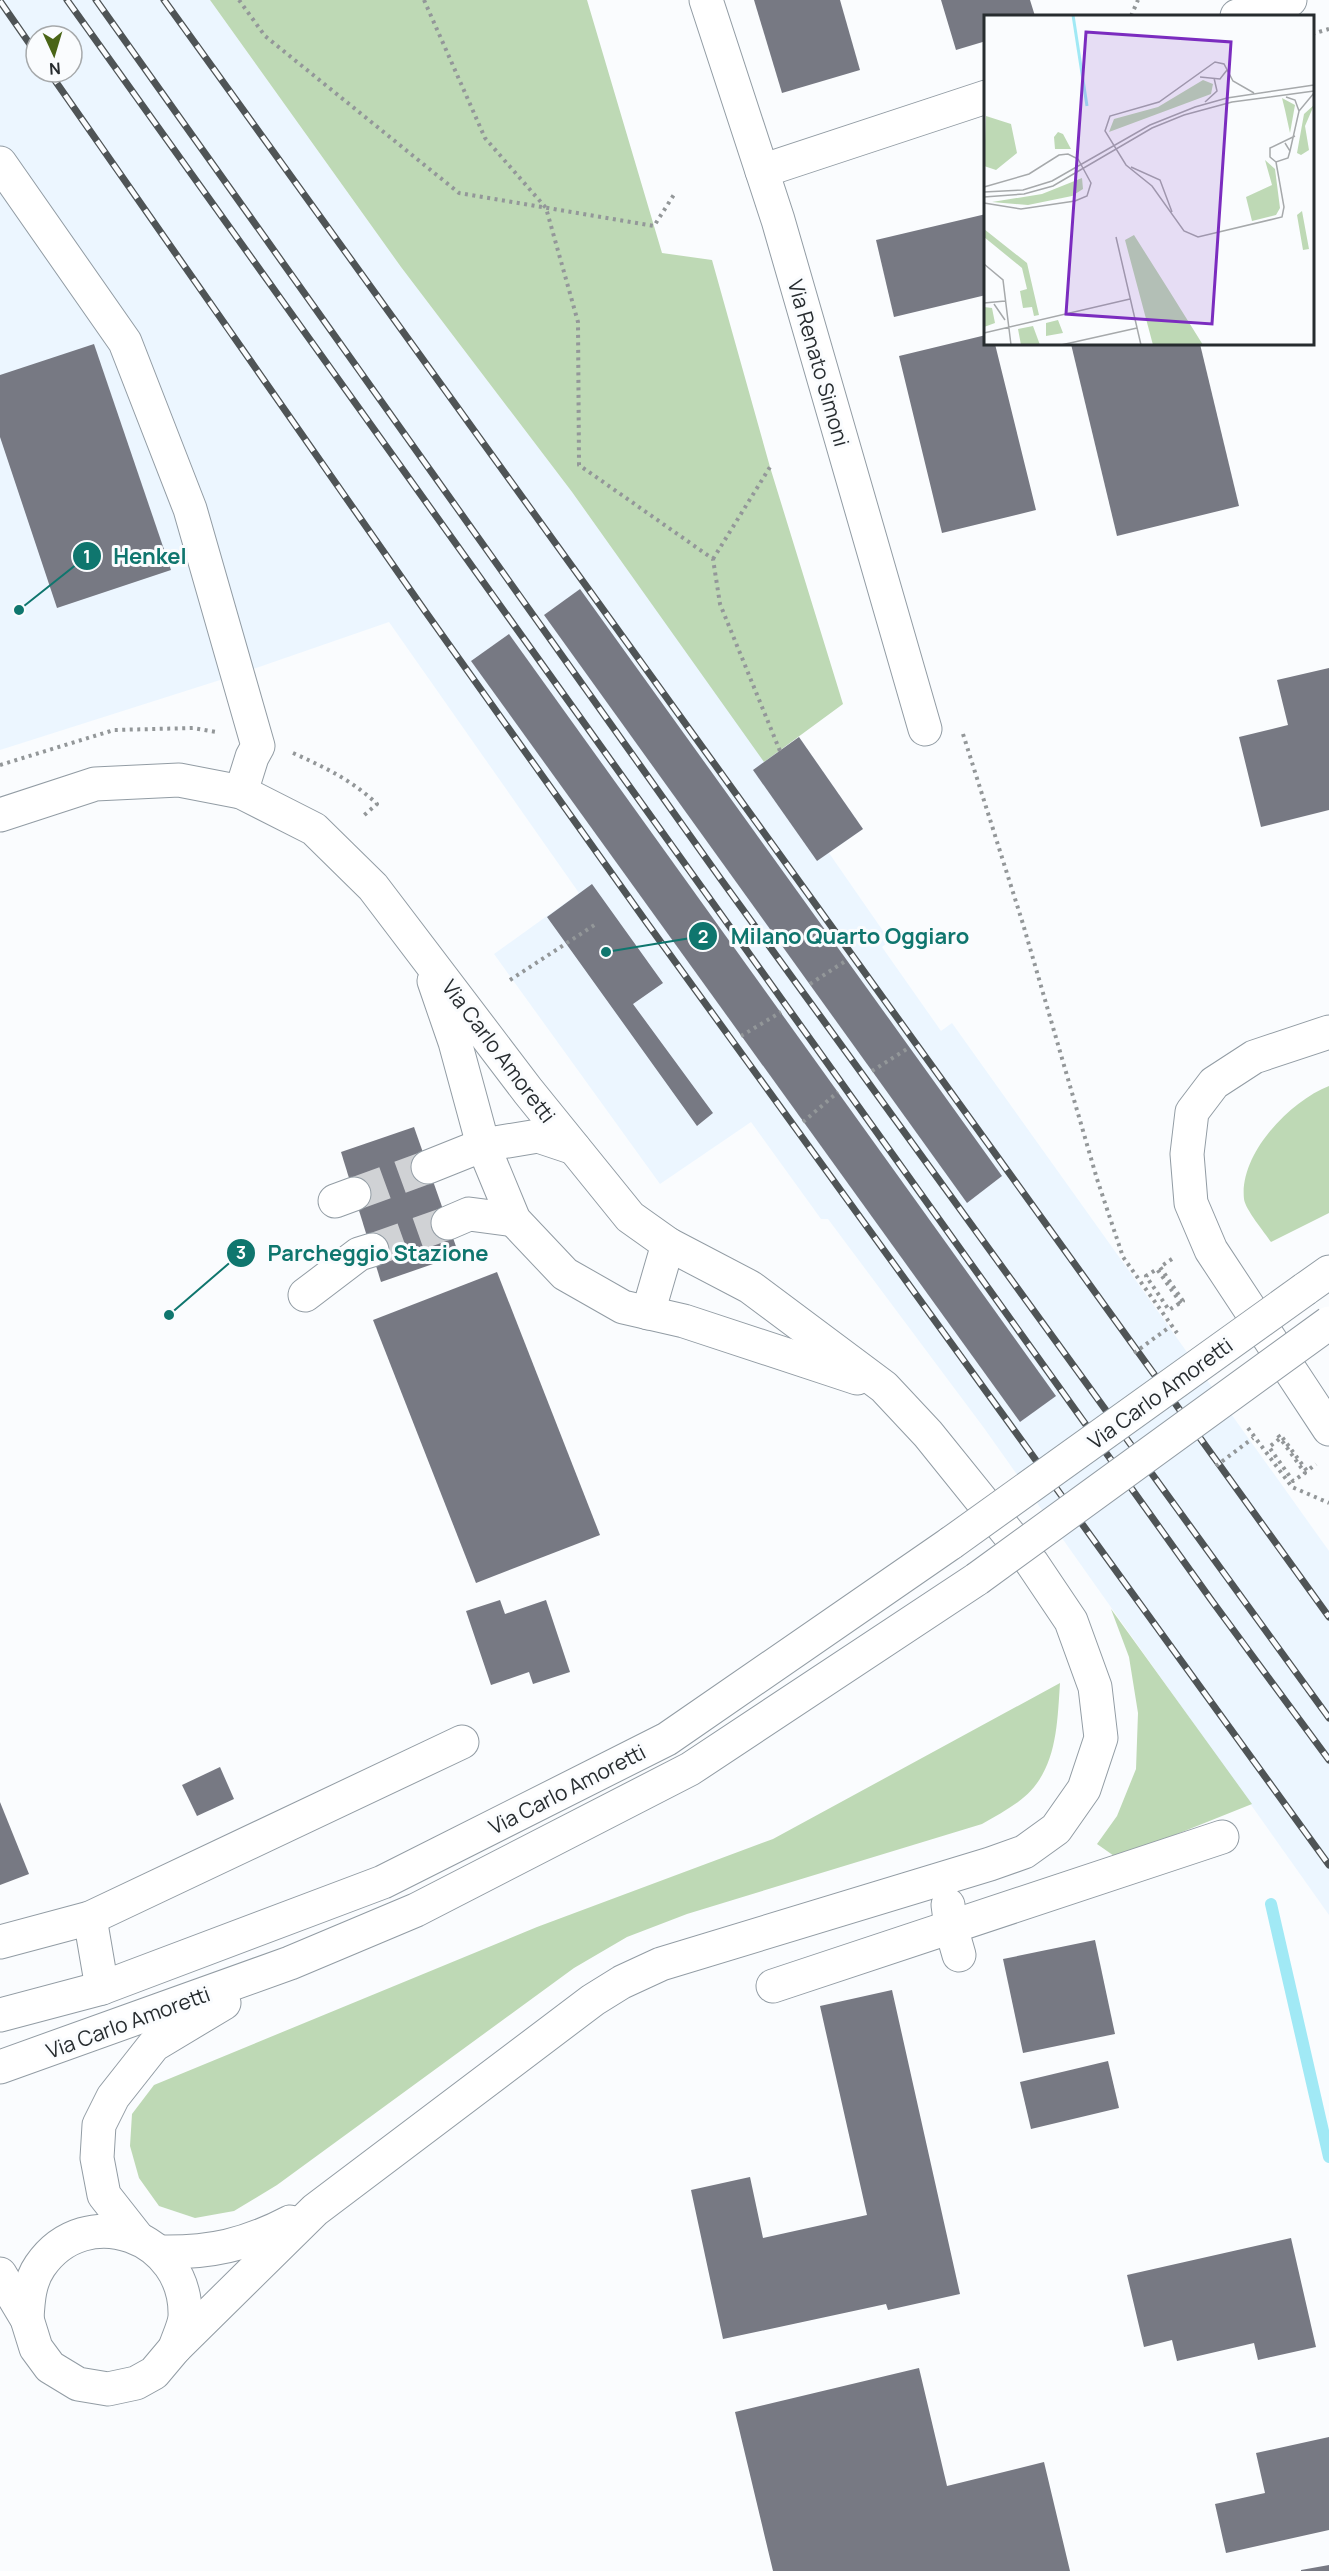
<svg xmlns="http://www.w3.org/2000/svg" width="1329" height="2571" font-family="Manrope,sans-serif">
<rect width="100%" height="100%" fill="#fafcfe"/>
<path fill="#ecf6ff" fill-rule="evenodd" d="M0,0H210L401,267L572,492L764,761L799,737L863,829L829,853L890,941L882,947L941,1031L952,1023L1329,1551V1915L984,1428L828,1219H821L751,1122L660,1184L494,954L579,893L389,622L239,674L0,750ZM36,36H72V72H36Z"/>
<g fill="#bed9b5">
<path d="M210,0H587L662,253L712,260L770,467L843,704L764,762L572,492L401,267Z"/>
<path d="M1329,1086V1213L1271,1242C1265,1233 1245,1209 1244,1199C1239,1154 1290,1101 1329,1086Z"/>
<path d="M1111,1609L1252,1804L1117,1858L1097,1844L1117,1816L1136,1769L1138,1713L1129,1657Z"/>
<path d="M1060,1683C1057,1727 1057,1774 1018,1802C1007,1810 994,1817 982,1824L687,1914L627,1937L574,1968L277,2185L234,2211L195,2218L159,2206L139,2178L130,2146L132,2114L154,2085L537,1927L773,1839Z"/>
</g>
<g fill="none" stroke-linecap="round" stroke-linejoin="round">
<path stroke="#a1e9f5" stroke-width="12" d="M1271,1904L1329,2157"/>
</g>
<g fill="#777983">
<path d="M754,0H840L860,70L782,93Z"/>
<path d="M941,0H1030L1035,16H986V41L956,50Z"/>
<path d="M986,214V295L894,317L876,240Z"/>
<path d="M986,335V344H995L1036,510L942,533L899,356Z"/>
<path d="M94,344L171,570L57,608L0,437V375Z"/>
<path d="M1071,344H1200L1239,506L1117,536Z"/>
<path d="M580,589L1002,1176L967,1203L544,615Z"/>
<path d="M509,634L1056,1396L1020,1422L471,661Z"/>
<path d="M1329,668V810L1261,827L1239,737L1288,725L1277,680Z"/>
<path d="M799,737L863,829L817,861L753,770Z"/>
<path d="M592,884L663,983L633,1004L713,1113L697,1126L547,917Z"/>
<path d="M414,1127L459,1255L381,1282L341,1152Z"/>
<path d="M497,1272L600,1535L476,1583L373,1320Z"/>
<path d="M500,1600L505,1614L546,1600L570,1672L533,1684L529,1672L491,1685L466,1611Z"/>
<path d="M220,1767L234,1799L197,1816L182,1785Z"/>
<path d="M0,1802L29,1874L0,1885Z"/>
<path d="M1095,1940L1115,2034L1023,2053L1003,1959Z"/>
<path d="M892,1990L960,2294L888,2310L886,2304L723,2339L691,2190L750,2177L763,2238L867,2215L820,2006Z"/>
<path d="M1108,2061L1119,2108L1031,2129L1020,2082Z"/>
<path d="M1291,2238L1316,2347L1258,2360L1254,2343L1177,2361L1172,2340L1144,2347L1127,2275Z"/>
<path d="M919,2368L947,2486L1044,2462L1070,2571H773L735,2412Z"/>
<path d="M1329,2437V2530L1226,2553L1215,2504L1265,2493L1256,2453Z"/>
<path d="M1329,2565V2571H1301V2570Z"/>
</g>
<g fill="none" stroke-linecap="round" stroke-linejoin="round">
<g stroke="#d0d2d5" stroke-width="33" stroke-dasharray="33 16" stroke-linecap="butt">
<path d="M354,1194L428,1167"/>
<path d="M372,1250L448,1223"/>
</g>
<g stroke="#929ca4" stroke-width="35">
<g id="minor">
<path d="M706,0L778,220L925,729"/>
<path d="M1237,16L1290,0"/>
<path d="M0,163L125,342L190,509L258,746L252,757L241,792"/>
<path d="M762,171L986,97"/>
<path d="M0,815L95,784L179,780L241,792L314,829L373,887L528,1091L630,1217L668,1244L750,1287L884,1387L928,1434L1032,1563L1071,1621L1095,1687L1101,1738L1084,1789L1056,1829L1024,1852L990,1864L661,1964L622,1982L593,2000L315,2210L175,2348L154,2373L136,2383L108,2389L78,2384L50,2367L36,2348L27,2319L0,2274"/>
<path d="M434,981L455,1042L483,1145L514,1220L565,1274L623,1307L684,1321L857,1378"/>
<path d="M1329,1032L1254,1057L1214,1083L1192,1112L1187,1154L1191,1203L1211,1250L1329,1429"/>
<path d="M428,1167L483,1145L538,1136L574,1148"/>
<path d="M335,1201L354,1194"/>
<path d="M448,1223L469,1214L514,1220"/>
<path d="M1305,1289L1329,1272"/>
<path d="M305,1295L359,1254L372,1250"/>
<path d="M648,1313L668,1244"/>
<path d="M948,1905L951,1927L959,1955"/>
<path d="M90,1918L102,1988"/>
<path d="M0,1942L90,1918L462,1742"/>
<path d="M773,1986L1222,1837"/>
<path d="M0,2015L102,1988L383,1882L667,1739L951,1543"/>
<path d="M0,2067L290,1963L416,1910L690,1769L977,1579"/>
<path d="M137,2237L104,2195L97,2158L99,2125L113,2097L154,2045L224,2003"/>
<path d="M160,2252C210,2253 246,2245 290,2222"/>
<path d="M27,2319C28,2301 29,2282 40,2266C86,2199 188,2236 185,2317C184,2327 178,2338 175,2348"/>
</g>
</g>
<g stroke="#939799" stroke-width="4" stroke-dasharray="3 4.5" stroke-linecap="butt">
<path d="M239,0L265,36L459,193L654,226L675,193"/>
<path d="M424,0L485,138L546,208L578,322L579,465L713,559L720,604L780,751"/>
<path d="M1131,16L1138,0"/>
<path d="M1312,34L1329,29"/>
<path d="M713,559L770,467"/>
<path d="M963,734L1023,924L1097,1179L1123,1257L1177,1333"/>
<path d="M293,753C324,767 352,780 377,804L362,817"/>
<path d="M0,765L114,730L193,728L216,732"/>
<path d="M510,980L596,924"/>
<path d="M810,984L847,960"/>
<path d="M741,1036L781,1012"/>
<path d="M872,1071L910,1047"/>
<path d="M803,1122L838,1092"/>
<path d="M1172,1259L1160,1267L1183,1301L1169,1310L1146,1276L1157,1269L1180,1302L1183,1305"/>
<path d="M1248,1428L1292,1487L1329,1503"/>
<path d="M1278,1435L1305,1473L1293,1481L1269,1447L1282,1437L1307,1471L1316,1464"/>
</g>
<use href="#minor" stroke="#fff" stroke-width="33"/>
<g stroke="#4f5456" stroke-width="7">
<g id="rail">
<path d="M67,0L1212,1601L1329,1760"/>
<path d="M96,0L720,878L1329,1718"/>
<path d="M164,0L1329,1617"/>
<path d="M0,1L36,53"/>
<path d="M49,72L425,611L647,923L1329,1865"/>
</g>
</g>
<use href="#rail" stroke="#fafcfe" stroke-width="4.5" stroke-dasharray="14" stroke-linecap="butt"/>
<g stroke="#929ca4" stroke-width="35" stroke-linecap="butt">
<g id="minor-bridge">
<path d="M951,1543L1305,1289"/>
<path d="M977,1579L1329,1323"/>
</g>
</g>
<g stroke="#939799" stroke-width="4" stroke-dasharray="3 4.5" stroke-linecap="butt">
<path d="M1134,1353L1171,1326"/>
<path d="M1216,1466L1253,1438"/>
</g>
<use href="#minor-bridge" stroke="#fff" stroke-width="33"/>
</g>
<g text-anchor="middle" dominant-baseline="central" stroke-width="6" stroke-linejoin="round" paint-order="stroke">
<g font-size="21" fill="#272c2f" stroke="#fafcfe">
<text transform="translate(819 363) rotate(74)">Via Renato Simoni</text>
<text transform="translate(499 1051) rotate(53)">Via Carlo Amoretti</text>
<text transform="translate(1160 1393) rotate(-36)">Via Carlo Amoretti</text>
<text transform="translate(567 1789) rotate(-27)">Via Carlo Amoretti</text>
<text transform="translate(128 2022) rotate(-20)">Via Carlo Amoretti</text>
</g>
</g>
<g transform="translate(984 15)">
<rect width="330" height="330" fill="#fafcfe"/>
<path d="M219,65L229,69L227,79L125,117L130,104L174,92ZM298,83L311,90L306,118L301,95ZM330,90L321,111L325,135L317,140L313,138L320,99ZM2,101L27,109L33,138L12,155L0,151ZM74,117L79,119L87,134H71L70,122ZM281,145L291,154L296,193L292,200L268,206L262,182L288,170ZM98,163L99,174L88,181L44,190L8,187L58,179ZM318,196L325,234L319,235L313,200ZM0,214L43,248L55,300L50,301L48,292L39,293L36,276L43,274L38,253L0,222ZM150,220L186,277L219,330H169L141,225ZM0,292L8,293L11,308L0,312ZM74,305L79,318L62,321V308ZM49,311L56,330H37L34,314Z" fill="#bed9b5"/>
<path fill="none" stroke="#a1e9f5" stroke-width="3" d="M89,0L103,91"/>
<path fill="none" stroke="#a6a9ab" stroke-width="1.5" d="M216,62L236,64L243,55M270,78L249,66L240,49L231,47L175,87L126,101L121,116L142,150L168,171L200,216L214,222L298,202L300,192L292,147M302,82L311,85L315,96M221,87L233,76L230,63M301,128L306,136L304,143L292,147L286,142V133L311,121M306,136L315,96L330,78M147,152L176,165L188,197M0,172L45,159L75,140L84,139L94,144L107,168L103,181L91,186L37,194L0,188M0,177L39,175L68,166L166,110L211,92L243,83L330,70M0,182L40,179L69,171L168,113L200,100L248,87L330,76M132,222L157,330M0,249L19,265L27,330M0,288L21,286M10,289L21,305M0,318L146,284M77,330L153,313"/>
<path fill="#7b2cbf" fill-opacity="0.15" stroke="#7b2cbf" stroke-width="3" d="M102,17L247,27L228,309L82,299Z"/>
<rect width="330" height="330" fill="none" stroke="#272c2f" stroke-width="3"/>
</g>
<path fill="none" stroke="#0f766e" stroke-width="2" d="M19 610L87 556M606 952L703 936M169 1315L241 1253"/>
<g fill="#0f766e" stroke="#fafcfe" stroke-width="2">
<circle cx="19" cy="610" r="6"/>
<circle cx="606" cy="952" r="6"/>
<circle cx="169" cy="1315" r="6"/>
<circle cx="87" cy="556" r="15"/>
<circle cx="703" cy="936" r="15"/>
<circle cx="241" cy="1253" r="15"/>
</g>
<g font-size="18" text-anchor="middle" font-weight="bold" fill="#fff">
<text x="87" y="563">1</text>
<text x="703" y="943">2</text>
<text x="241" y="1259">3</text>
</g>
<g font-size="22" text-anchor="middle" font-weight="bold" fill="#0f766e" stroke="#fafcfe" stroke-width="6" stroke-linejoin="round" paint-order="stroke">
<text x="150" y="564">Henkel</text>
<text x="850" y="944">Milano Quarto Oggiaro</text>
<text x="378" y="1261">Parcheggio Stazione</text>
</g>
<g transform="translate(54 54) rotate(176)"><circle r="28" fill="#fafcfe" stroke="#a6a9ab" stroke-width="1.5"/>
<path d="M0-4.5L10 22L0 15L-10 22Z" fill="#4a6517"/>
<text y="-9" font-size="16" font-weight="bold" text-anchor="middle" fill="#272c2f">N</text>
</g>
</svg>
